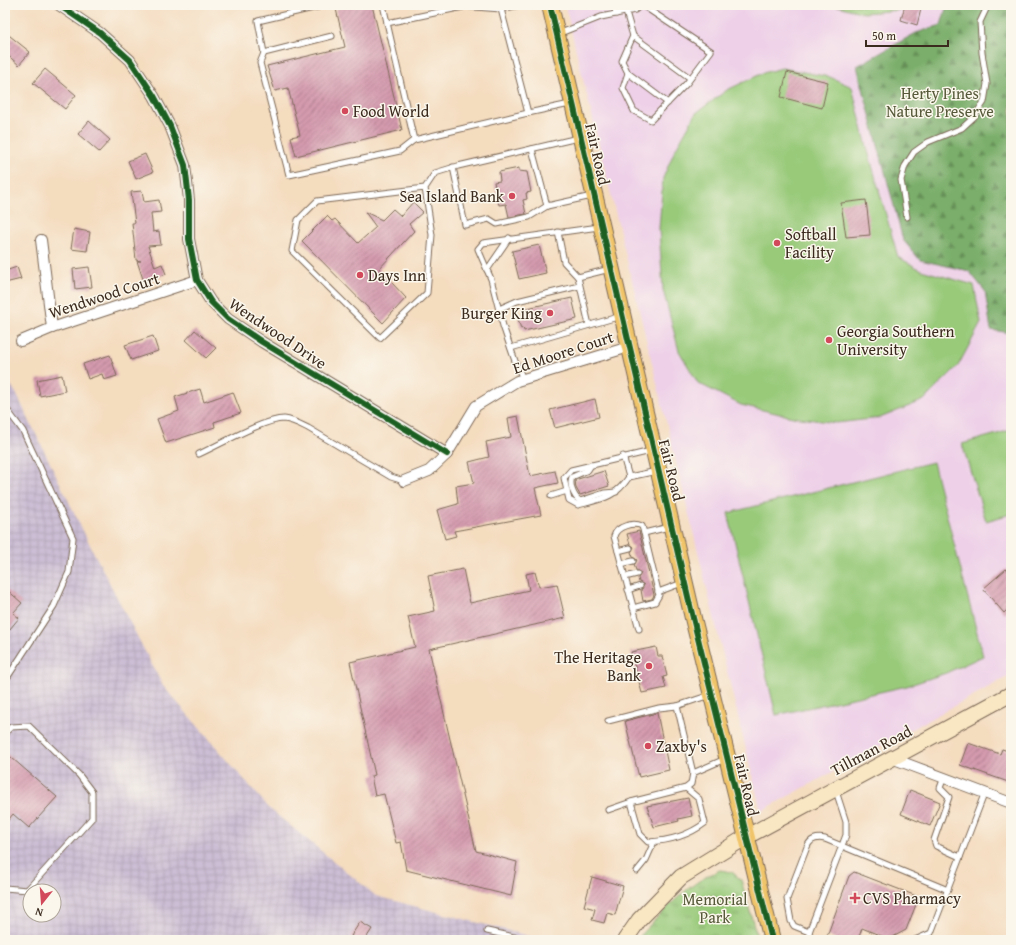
<svg xmlns="http://www.w3.org/2000/svg" width="1016" height="945" font-family="'Gentium Book Plus',serif">
<defs>
<pattern id="industrial-grid" width="8" height="8" patternUnits="userSpaceOnUse"><rect width="8" height="8" fill="#ccbed4"/><path d="M0 4h8M4 0v8" fill="none" stroke="#b0a3b6"/></pattern>
<pattern id="forest-firs" width="22" height="20" patternUnits="userSpaceOnUse"><rect width="22" height="20" fill="#7aae6a"/><path d="M5 1l3.5 6h-7zM16 11l3.5 6h-7z" fill="#658e57"/></pattern>
<pattern id="park-tufts" width="24" height="20" patternUnits="userSpaceOnUse"><rect width="24" height="20" fill="#99ca7a"/><path d="M3 7l-1-3M5 7V3M7 7l1-3M15 17l-1-3M17 17v-4M19 17l1-3" fill="none" stroke="#7ea463"/></pattern>
<pattern id="building-hatch" width="6" height="6" patternUnits="userSpaceOnUse"><rect width="6" height="6" fill="#d49aae"/><path d="M-1 1l2-2M0 6l6-6M5 7l2-2" fill="none" stroke="#ad7e8d"/></pattern>
</defs>
<rect width="100%" height="100%" fill="#fbf7ec"/>
<filter id="ink" filterUnits="userSpaceOnUse"><feTurbulence type="fractalNoise" baseFrequency=".025" numOctaves="2"/><feDisplacementMap in="SourceGraphic" scale="8" xChannelSelector="R" yChannelSelector="G"/><feConvolveMatrix kernelMatrix="1 2 1 2 8 2 1 2 1" color-interpolation-filters="sRGB"/></filter>
<filter id="wash" filterUnits="userSpaceOnUse"><feTurbulence type="fractalNoise" baseFrequency=".012" numOctaves="4" result="noise"/><feDisplacementMap in="SourceGraphic" scale="16" xChannelSelector="R" yChannelSelector="G"/><feGaussianBlur stdDeviation="0.9" result="paint"/><feColorMatrix in="noise" values="0 0 0 0 0 0 0 0 0 0 0 0 0 0 0 0 0 1.4 0 .05"/><feComposite in="paint" operator="in"/></filter>
<g filter="url(#wash)">
<rect width="100%" height="100%" fill="#f4dcbf"/>
<path fill="#eed0e8" d="M565,5H1011V675L761,811Z"/>
<path fill="url(#industrial-grid)" fill-rule="evenodd" d="M5,376L16,393L92,549L163,686L270,809L376,896L544,940H5ZM30,891H54V915H30Z"/>
<path fill="url(#forest-firs)" stroke="#5a6c44" d="M947,5H1011V333L991,330L985,291L969,271L920,260L903,240L857,66L916,33L941,25Z"/>
<path fill="url(#park-tufts)" stroke="#6a7a4c" d="M720,870L732,872L741,880L758,940H638L643,932C667,908 688,883 720,870Z"/>
<g fill="#99ca7a" stroke="#6a7a4c">
<path d="M834,5H900L899,10L864,13Z"/>
<path d="M782,68L830,77L852,87L868,151L898,257L921,270L974,285L981,323L958,366L924,400L880,418L836,423L793,417L741,405L698,383L679,351L663,290L659,229L663,178L675,150L696,113L727,90L763,73Z"/>
<path d="M1011,430V514L986,521L962,444Z"/>
<path d="M933,462L983,656L946,673L907,686L776,715L728,513Z"/>
</g>
<g id="blocks">
<g fill="url(#building-hatch)">
<path d="M352,5H372L402,130L296,156L291,137L300,135L288,88L275,91L267,66L345,47L336,9Z"/>
<path d="M905,5H922L917,25L901,20Z"/>
<path d="M5,32L30,52L19,65L5,53Z"/>
<path d="M45,69L76,95L65,109L33,83Z"/>
<path d="M787,72L828,82L822,108L781,97Z"/>
<path d="M89,121L110,140L99,152L78,134Z"/>
<path d="M145,154L153,172L136,179L128,161Z"/>
<path d="M519,168V171L527,172L531,192L526,193L527,199L523,200L526,214L509,217L506,204L499,205L494,182L500,181L499,172Z"/>
<path d="M142,191L144,202L159,200L161,212L151,213L153,232L159,231L161,245L148,246L155,267L162,264L166,274L144,282L137,261H141L136,260L132,223H135L131,192Z"/>
<path d="M866,200L870,235L846,237L841,203Z"/>
<path d="M413,202L423,212L409,224L414,231L379,269L406,298L383,323L302,241L327,216L332,221L335,219L358,243L376,227L365,212L382,220L393,209L401,216Z"/>
<path d="M74,229L90,232L87,251L71,249Z"/>
<path d="M539,245L546,273L519,279L512,251Z"/>
<path d="M17,267L21,279L5,283V271Z"/>
<path d="M89,267L92,287L75,289L73,269Z"/>
<path d="M572,298L577,319L524,331L523,328L521,329L518,319L526,317L523,309Z"/>
<path d="M195,330L216,348L206,358L186,340Z"/>
<path d="M153,336L158,351L131,360L125,345Z"/>
<path d="M110,355L117,376L104,380L102,374L88,379L83,364Z"/>
<path d="M62,375L65,391L40,396L37,380Z"/>
<path d="M200,389L204,402L233,392L241,413L214,422L215,427L166,443L157,419L179,411L175,397Z"/>
<path d="M595,399L599,417L555,428L550,410Z"/>
<path d="M518,416L530,476L555,471L558,483L535,488L541,515L454,531L456,536L445,539L437,510L458,504L456,486L474,483L469,462L489,457L486,442L511,437L508,418Z"/>
<path d="M604,471L609,486L580,495L576,488L575,480Z"/>
<path d="M639,531L654,595L652,599L643,601L641,590L644,585L639,582L638,578L641,573L636,570L634,565L637,560L633,557L631,552L634,547L630,544L627,534Z"/>
<path d="M463,569L470,603L529,590L526,574L535,572L539,587L557,584L565,618L429,649L476,851L517,862L511,896L406,870L401,842L396,843L384,794L375,796L371,776L375,775L350,662L415,647L408,617L435,611L428,576Z"/>
<path d="M1006,569L1011,574V606L1004,613L983,589Z"/>
<path d="M5,588L22,603L13,613L19,618L5,635Z"/>
<path d="M656,647L658,656H662L667,676L663,677L666,688L642,693L631,652Z"/>
<path d="M657,713L669,770L639,777L625,721Z"/>
<path d="M968,743L1000,754L1002,749L1011,752V783L960,765Z"/>
<path d="M5,752L57,797L29,828L13,814L5,824Z"/>
<path d="M910,790L940,802L930,826L901,814Z"/>
<path d="M688,798L692,816L678,819L679,821L654,827L647,806Z"/>
<path d="M854,872L919,897L906,930L889,939L862,928L858,940H836L827,936L849,876Z"/>
<path d="M592,877L623,886L615,915L607,913L604,923L592,920L595,909L584,906Z"/>
<path d="M360,922L372,929L365,940H357L351,936Z"/>
</g>
</g>
</g>
<g filter="url(#ink)">
<use href="#blocks" fill-opacity="0" stroke="#7c6856" stroke-width="1"/>
<g fill="none" stroke-linecap="round" stroke-linejoin="round">
<g stroke="#7c6856" stroke-width="7">
<g id="lane">
<path d="M326,5L258,21L264,53L332,36"/>
<path d="M383,5L414,140L528,113"/>
<path d="M519,5L501,9L528,113L570,104"/>
<path d="M615,5L616,14"/>
<path d="M642,5L711,51L687,83L651,120L634,111L623,88L628,73L668,103"/>
<path d="M462,6L501,9L499,5"/>
<path d="M626,12L633,36L690,78"/>
<path d="M387,23L463,7"/>
<path d="M558,34L601,17L635,10L641,5"/>
<path d="M264,53L260,63L289,175L400,151L414,140"/>
<path d="M628,73L622,61L633,36"/>
<path d="M532,149L547,206"/>
<path d="M453,167L465,225L489,219L497,224L529,217L547,206L592,196"/>
<path d="M425,188L432,235L427,293L380,338L292,251L298,220L317,201L425,188L435,173L458,166L578,138"/>
<path d="M907,217L901,180L905,166L914,152L928,142L962,128L974,117L984,102L987,84L982,53L980,22L988,5"/>
<path d="M558,232L564,262L578,277"/>
<path d="M487,270L509,238"/>
<path d="M499,309L517,301L579,286"/>
<path d="M589,325L578,277L610,269"/>
<path d="M511,348L621,316"/>
<path d="M523,379L515,361L503,326L491,279L478,249L483,243L599,227"/>
<path d="M5,407L23,431L73,538L69,572L54,606L5,681"/>
<path d="M651,451L571,470L564,478L569,500L578,505C602,499 615,498 629,477L657,471"/>
<path d="M199,454C219,445 264,419 284,419C293,420 300,424 308,428L391,477L404,481"/>
<path d="M623,456L629,477"/>
<path d="M591,465L588,470L572,477C569,484 573,496 580,501L604,493L616,492"/>
<path d="M551,496L567,491"/>
<path d="M618,551L630,548"/>
<path d="M621,564L633,561"/>
<path d="M625,577L637,574"/>
<path d="M628,590L640,586"/>
<path d="M658,592L682,583"/>
<path d="M633,608L655,602L659,595L644,533"/>
<path d="M639,629L614,536C617,526 633,522 642,526L644,533L669,527"/>
<path d="M710,695L677,706L693,773L725,759"/>
<path d="M608,721L659,708L677,706"/>
<path d="M5,733L11,727L29,726L79,775L92,792V818L27,890L5,888"/>
<path d="M944,777L940,788L949,797L934,840L936,846L960,857"/>
<path d="M686,788L699,799L705,823C688,836 669,841 648,842L640,834L631,802L686,788L691,784L693,773"/>
<path d="M608,810L631,802"/>
<path d="M637,871L646,860L654,842"/>
<path d="M487,931L528,940"/>
<path d="M809,932L794,926L791,921L787,899L807,847C810,839 817,837 825,839L948,890"/>
<path d="M810,940L809,932L846,835V822L836,791"/>
<path d="M915,940L931,933L985,792"/>
</g>
</g>
<g stroke="#7c6856" stroke-width="12">
<g id="street">
<path d="M59,5L100,33L130,60L154,96L170,126L185,165L189,200V239L197,280L211,302L228,319L262,342L447,454"/>
<path d="M41,240L52,328"/>
<path d="M21,341L52,328L197,280"/>
<path d="M404,481L429,471L447,454L476,406L517,381L629,347"/>
<path d="M894,759L1011,803"/>
</g>
</g>
<g stroke="#7c6856" stroke-width="17">
<path id="secondary" d="M625,940L639,920L681,877L746,837L1011,694"/>
</g>
<g stroke="#7c6856" stroke-width="18">
<path id="primary" d="M550,5L693,618L772,940"/>
</g>
<use href="#lane" stroke="#fff" stroke-width="5"/>
<use href="#street" stroke="#fff" stroke-width="10"/>
<use href="#secondary" stroke="#f9e7c3" stroke-width="15"/>
<use href="#primary" stroke="#f0c469" stroke-width="16"/>
<g stroke="#fbf7ec" stroke-width="8">
<g id="cycleway">
<path d="M59,5L100,33L130,60L154,96L170,126L185,165L189,200V239L197,280L211,302L228,319L262,342L447,454"/>
<path d="M550,5L693,618L772,940"/>
</g>
</g>
<use href="#cycleway" stroke="#1b5e20" stroke-width="6"/>
</g>
</g>
<g fill="#d1495b" stroke="#fbf7ec" stroke-width="1.5">
<circle cx="345" cy="111" r="4"/>
<circle cx="512" cy="196" r="4"/>
<circle cx="777" cy="243" r="4"/>
<circle cx="360" cy="275" r="4"/>
<circle cx="550" cy="313" r="4"/>
<circle cx="829" cy="340" r="4"/>
<circle cx="649" cy="666" r="4"/>
<circle cx="648" cy="746" r="4"/>
<path d="M853 892h4v4h4v4h-4v4h-4v-4h-4v-4h4z"/>
</g>
<g text-anchor="middle" dominant-baseline="central" stroke-width="3" stroke-linejoin="round" paint-order="stroke">
<g font-size="16" fill="#575a3a" stroke="#fbf7ec">
<text x="940" y="93">Herty Pines<tspan x="940" dy="18">Nature Preserve</tspan></text>
<text x="715" y="899">Memorial<tspan x="715" dy="18">Park</tspan></text>
</g>
<g font-size="16" fill="#3b2a1e" stroke="#fbf7ec" text-anchor="start">
<text x="353" y="111">Food World</text>
<text x="504" y="196" text-anchor="end">Sea Island Bank</text>
<text x="785" y="234">Softball<tspan x="785" dy="18">Facility</tspan></text>
<text x="368" y="275">Days Inn</text>
<text x="542" y="313" text-anchor="end">Burger King</text>
<text x="837" y="331">Georgia Southern<tspan x="837" dy="18">University</tspan></text>
<text x="641" y="657" text-anchor="end">The Heritage<tspan x="641" dy="18">Bank</tspan></text>
<text x="656" y="746">Zaxby's</text>
<text x="863" y="898">CVS Pharmacy</text>
</g>
<g font-size="16" fill="#3b2a1e" stroke="#fbf7ec">
<text transform="translate(598 154) rotate(77)">Fair Road</text>
<text transform="translate(104 295) rotate(-18)">Wendwood Court</text>
<text transform="translate(278 333) rotate(34)">Wendwood Drive</text>
<text transform="translate(563 352) rotate(-18)">Ed Moore Court</text>
<text transform="translate(672 470) rotate(76)">Fair Road</text>
<text transform="translate(871 750) rotate(-28)">Tillman Road</text>
<text transform="translate(747 785) rotate(77)">Fair Road</text>
</g>
</g>
<rect width="1016" height="945" fill="none" stroke="#fbf7ec" stroke-width="20"/>
<g transform="translate(42 903) rotate(197)"><circle r="19" fill="#fbf7ec" stroke="#aea59a"/>
<path d="M0-3L7 15L0 10L-7 15Z" fill="#d1495b"/>
<text y="-6" font-size="11" font-weight="bold" text-anchor="middle" fill="#3b2a1e">N</text>
</g>
<path d="M866 40v6h82v-6" fill="none" stroke="#3b2a1e" stroke-width="2"/>
<text x="872" y="40" font-size="12" fill="#3b2a1e" stroke="#fbf7ec" stroke-width="3" paint-order="stroke">50 m</text>
</svg>
